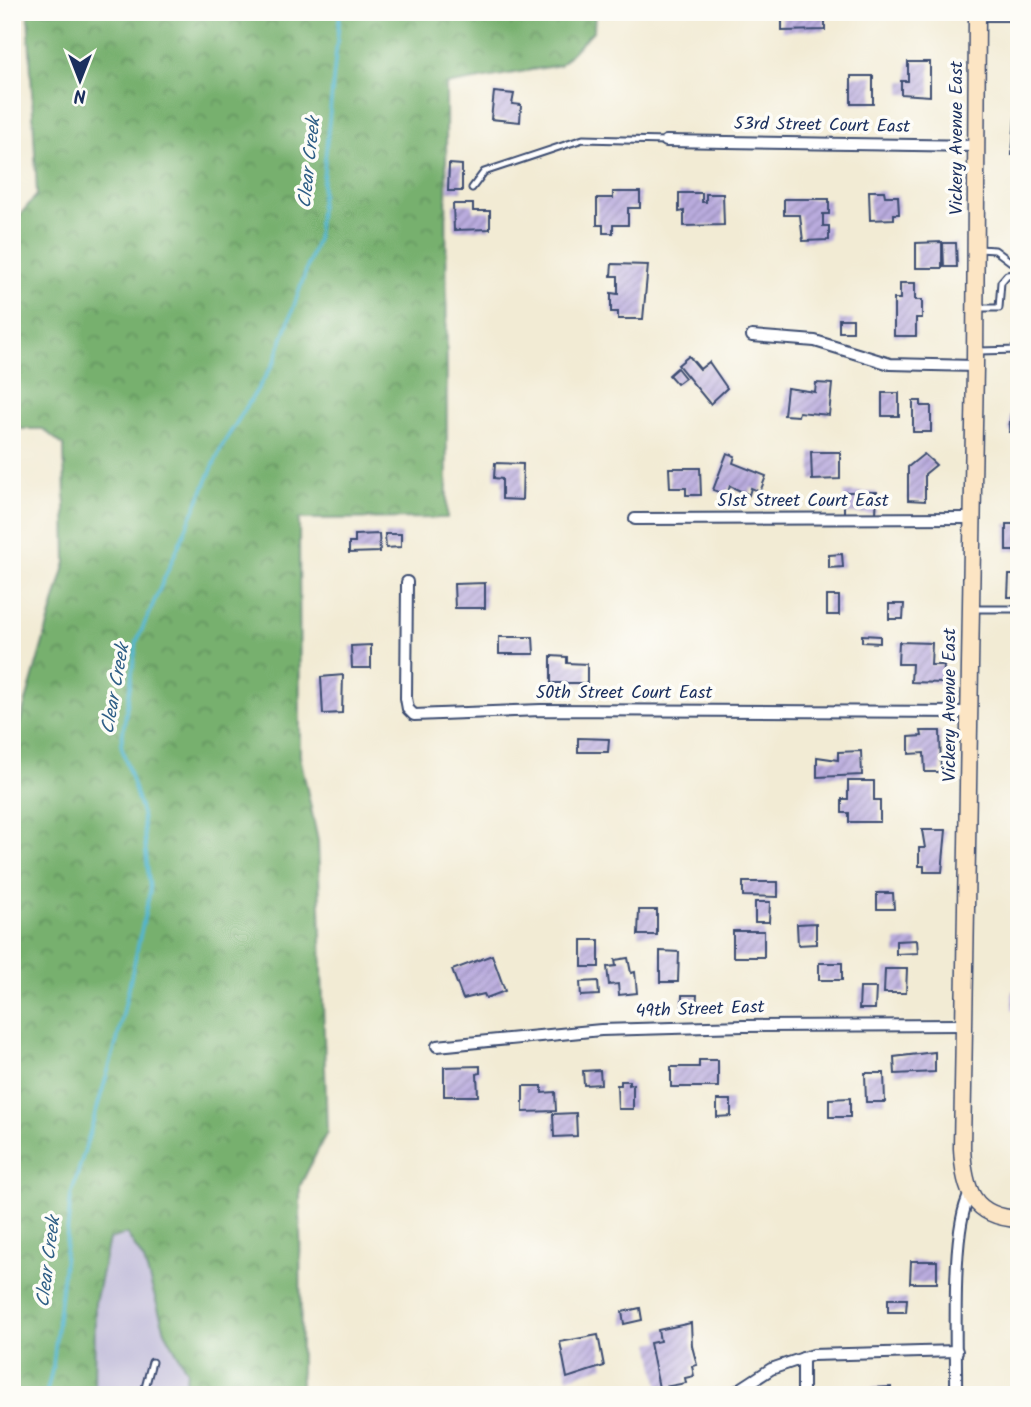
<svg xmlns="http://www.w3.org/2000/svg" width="1031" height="1407" font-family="Kalam,sans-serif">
<defs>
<pattern id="forest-crowns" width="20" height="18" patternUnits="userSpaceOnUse" patternTransform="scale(1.75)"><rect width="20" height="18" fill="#77b06e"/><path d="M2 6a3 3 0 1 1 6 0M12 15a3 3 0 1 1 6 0" fill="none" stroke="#61905e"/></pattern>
<pattern id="building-hatch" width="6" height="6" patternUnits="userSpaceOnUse" patternTransform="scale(1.75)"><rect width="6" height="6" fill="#baacde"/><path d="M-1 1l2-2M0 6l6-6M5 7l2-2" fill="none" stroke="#968cb7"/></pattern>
</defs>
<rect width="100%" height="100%" fill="#fdfcf7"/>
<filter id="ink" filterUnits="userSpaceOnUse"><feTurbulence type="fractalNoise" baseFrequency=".0143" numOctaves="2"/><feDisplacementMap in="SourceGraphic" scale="14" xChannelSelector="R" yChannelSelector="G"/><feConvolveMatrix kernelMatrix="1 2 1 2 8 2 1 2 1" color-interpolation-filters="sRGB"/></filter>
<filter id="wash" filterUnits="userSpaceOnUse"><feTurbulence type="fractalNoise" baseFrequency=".00686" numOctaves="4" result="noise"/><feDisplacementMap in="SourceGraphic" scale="28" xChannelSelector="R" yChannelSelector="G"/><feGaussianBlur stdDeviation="1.57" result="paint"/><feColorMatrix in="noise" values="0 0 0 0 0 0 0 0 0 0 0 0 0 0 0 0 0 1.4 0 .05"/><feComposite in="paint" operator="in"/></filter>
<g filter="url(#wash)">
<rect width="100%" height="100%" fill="#f2ebd4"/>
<path fill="#c4c0db" d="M127,1234L144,1261L165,1331L187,1371L184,1395H94L95,1303L109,1239Z"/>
<path fill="url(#forest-crowns)" stroke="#497066" stroke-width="2" d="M28,12H595L594,30L560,65L446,85L447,518L299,519L300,756L318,841L327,1132L300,1186L301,1395H184L187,1371L165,1331L144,1261L127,1234L109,1239L95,1303L94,1395H12V750L66,562L64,446L43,429H12V224L37,195Z"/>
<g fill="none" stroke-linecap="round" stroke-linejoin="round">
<path stroke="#51b5d0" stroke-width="3.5" d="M46,1395L53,1366L71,1196L117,1041L150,891L142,814L121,745L137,641L222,446L275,361L317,239L340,12"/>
</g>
<g id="blocks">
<g fill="url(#building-hatch)">
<path d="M782,12H825V30L782,31Z"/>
<path d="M908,62H930V96L901,94V81H908Z"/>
<rect x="851" y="76" width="22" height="28"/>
<path d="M494,92L514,94L512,104L521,105L520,122L491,119Z"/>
<path d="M1015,116H1019V155H1012Z"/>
<path d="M449,164L462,165V191H448Z"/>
<path d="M869,191H884L885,196H898L899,214H894V219L870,220Z"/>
<path d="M613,192H640V208H628V225H613V233H603V225H597V198H613Z"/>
<path d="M679,193H702V202H706V194H723L724,225L684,226V211L679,212Z"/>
<path d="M784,199H829V214H823V226H829V240L803,241L800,215H784Z"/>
<path d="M453,204H473V211H490V229L454,230Z"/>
<path d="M942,242V268H916V243Z"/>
<path d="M943,243H956L957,267H944Z"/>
<path d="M612,264L648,265L643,319H618V312H611V293L618,294V276H611Z"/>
<path d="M900,283H915V300H922V318H916V336H894V299H900Z"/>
<rect x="839" y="319" width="14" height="13"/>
<path d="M689,356L700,369L709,362L727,388L710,404L678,365Z"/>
<path d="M677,368L685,378L677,384L669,375Z"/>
<path d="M816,383L832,384L829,415L799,412L798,416L784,415L787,388L815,392Z"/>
<path d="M1013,392H1019V432H1009Z"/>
<rect x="882" y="393" width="17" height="23"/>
<path d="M913,401H921V406H931V432H913Z"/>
<path d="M811,452H840V479L812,480Z"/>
<path d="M727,453L735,456L733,463L766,476L760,492L751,488L749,495L730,486L727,495L713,490Z"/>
<path d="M924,454L936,465L925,474V501L908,500V467Z"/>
<path d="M495,463L523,464L522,500L502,499V479L494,478Z"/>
<path d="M669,468H700L701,495H686V488H670Z"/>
<path d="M844,492H877L876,514H844Z"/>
<rect x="1006" y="524" width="13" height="27"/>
<path d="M379,534L380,552L349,553V543H355V535Z"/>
<path d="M385,534H401V547L386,548Z"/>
<path d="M842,554L843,567L829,568V555Z"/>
<path d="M1009,575H1019V597H1008Z"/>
<path d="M485,583V608H455L454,584Z"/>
<rect x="827" y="596" width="12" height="19"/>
<path d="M889,604H904L903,619H889Z"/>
<path d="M862,635L880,636V643L862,642Z"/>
<path d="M499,637H533L534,654H499Z"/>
<path d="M899,642L932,643L931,665H944L943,683L911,682L912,664H898Z"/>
<path d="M371,645V668H352L351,646Z"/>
<path d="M551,656L567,657V663L587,664V683H551Z"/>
<path d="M343,675L342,713L323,714L321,677Z"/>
<path d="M921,731H940L941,772H925L924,753L909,754V737L922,736Z"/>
<path d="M578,738L609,739L608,752H578Z"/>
<path d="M861,751L862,775L817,777V757L838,760V752Z"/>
<path d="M848,781H874V800H880V822H849V813H842V799H848Z"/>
<path d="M922,830H946L942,872H924V866H919V848H925Z"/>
<path d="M743,882H778V897L743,896Z"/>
<path d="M877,893H893L894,909H877Z"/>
<path d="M755,902H770L769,922H755Z"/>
<path d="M639,910H657V935H638Z"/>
<path d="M816,923V944L798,945L797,924Z"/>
<rect x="733" y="931" width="31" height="26"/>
<rect x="582" y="940" width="17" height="27"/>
<path d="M917,940L918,953L896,954V941Z"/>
<path d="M660,951L679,952L678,982H660Z"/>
<path d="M492,955L505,991L486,998L484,994L463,999L452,970Z"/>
<path d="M628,958L631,973L635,972L637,993L619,995L618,984L609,985L607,967L616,966L615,960Z"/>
<rect x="819" y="963" width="23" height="17"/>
<path d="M885,969H907L906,993H884Z"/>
<path d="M598,981L599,995L581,996L580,982Z"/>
<path d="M860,988H876L875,1009H859Z"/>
<path d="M1019,990V1009L1012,1010V991Z"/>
<path d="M682,995H697L696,1007L682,1006Z"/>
<path d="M935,1052V1072L895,1074L894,1057Z"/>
<path d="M699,1060H718V1087H671V1067H699Z"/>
<path d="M480,1066V1073L477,1074L478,1096H444V1067Z"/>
<path d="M600,1070L601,1084L584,1085L583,1071Z"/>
<path d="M865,1073H884L885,1102H866Z"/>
<path d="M621,1081H629V1085L633,1084V1109H618L617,1085H621Z"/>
<path d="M523,1086H542V1093L555,1092L556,1111L523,1112Z"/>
<path d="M850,1098V1117H829V1099Z"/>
<path d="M717,1100H731V1116L717,1117Z"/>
<path d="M576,1113L577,1136L554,1137L553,1114Z"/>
<path d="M911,1261H937V1283H910Z"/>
<path d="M888,1299H907L906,1312H888Z"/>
<path d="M640,1308L642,1320L624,1324L622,1312Z"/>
<path d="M691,1323L692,1346L697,1365L692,1366L694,1376L685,1378L686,1383L659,1388L650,1343L660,1341L658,1330Z"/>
<path d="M598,1335L604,1366L567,1378L560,1342Z"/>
<path d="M891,1387V1395H871V1388Z"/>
</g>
</g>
</g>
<g filter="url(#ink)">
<use href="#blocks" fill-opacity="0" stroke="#3b4b70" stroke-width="2"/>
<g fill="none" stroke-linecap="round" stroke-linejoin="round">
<g stroke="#3b4b70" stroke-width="9">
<g id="lane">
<path d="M472,188L484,172L583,139L666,141"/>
<path d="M979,249L995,250L1019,268"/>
<path d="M979,308H999L1001,282L1007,275L1019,273"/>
<path d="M979,351L1019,350"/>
<path d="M973,609H1019"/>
<path d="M143,1395L152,1362"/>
</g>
</g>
<g stroke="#3b4b70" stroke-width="14">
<g id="street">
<path d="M977,15H1019"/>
<path d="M666,141L977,146"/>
<path d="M752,336L815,341L890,364L975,366"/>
<path d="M635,519L972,518"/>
<path d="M407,582L406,698L408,709L414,715L541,710L970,712"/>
<path d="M437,1046L601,1030L744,1026L965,1025"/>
<path d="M731,1395L771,1369L812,1355L957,1351"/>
<path d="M803,1395V1358"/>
<path d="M956,1395C957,1349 950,1230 970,1194"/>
</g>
</g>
<g stroke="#3b4b70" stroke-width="19">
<path id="secondary" d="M977,12L975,366L962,1148C964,1189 972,1217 1019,1219"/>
</g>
<use href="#lane" stroke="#fff" stroke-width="5"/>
<use href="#street" stroke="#fff" stroke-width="10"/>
<use href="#secondary" stroke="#fce5c4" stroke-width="16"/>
</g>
</g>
<g text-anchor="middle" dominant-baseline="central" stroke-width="7" stroke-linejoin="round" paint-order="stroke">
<g font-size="18" fill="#1b2f5e" stroke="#fdfcf7">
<text transform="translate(822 126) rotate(1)">53rd Street Court East</text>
<text transform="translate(957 138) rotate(-90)">Vickery Avenue East</text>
<text x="803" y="501">51st Street Court East</text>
<text x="624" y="693">50th Street Court East</text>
<text transform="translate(950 705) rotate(-90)">Vickery Avenue East</text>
<text transform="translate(700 1010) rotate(-2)">49th Street East</text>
</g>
<g font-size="19" font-style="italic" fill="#2e5e86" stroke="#fdfcf7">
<text transform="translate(310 163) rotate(-84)">Clear Creek</text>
<text transform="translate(116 689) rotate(-80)">Clear Creek</text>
<text transform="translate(49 1262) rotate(-83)">Clear Creek</text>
</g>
</g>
<rect width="1031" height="1407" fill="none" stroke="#fdfcf7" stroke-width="42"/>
<g transform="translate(80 80) rotate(180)" stroke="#fdfcf7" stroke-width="5" paint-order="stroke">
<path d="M0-5L12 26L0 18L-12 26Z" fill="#1b2f5e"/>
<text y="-10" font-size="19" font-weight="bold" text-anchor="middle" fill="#1b2f5e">N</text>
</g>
</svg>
